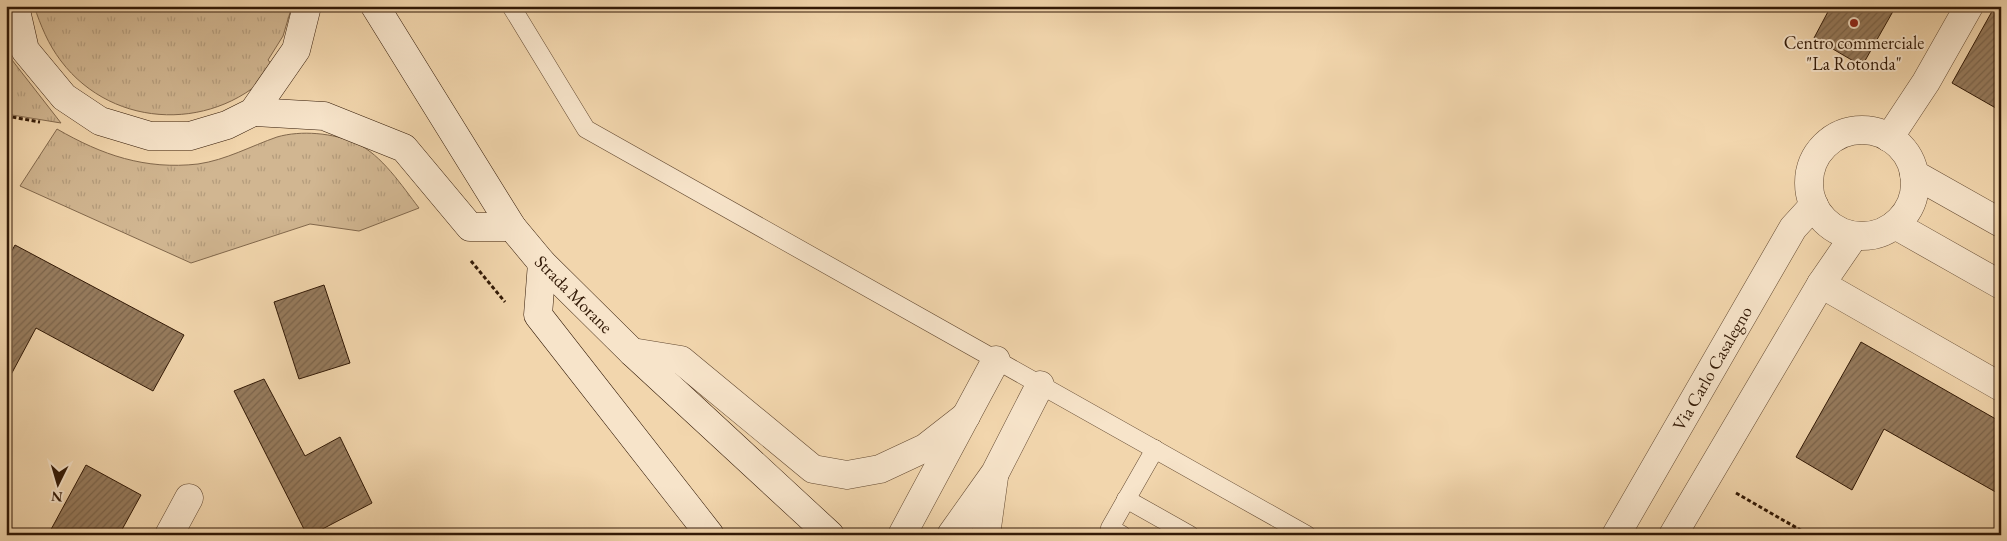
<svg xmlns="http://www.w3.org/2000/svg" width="2007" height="541" font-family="'EB Garamond',serif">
<defs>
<pattern id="grass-tufts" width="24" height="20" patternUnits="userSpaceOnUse" patternTransform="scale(1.25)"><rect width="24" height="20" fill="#d1b691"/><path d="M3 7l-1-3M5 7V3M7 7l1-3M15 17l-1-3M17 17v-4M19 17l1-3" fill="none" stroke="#b49c7c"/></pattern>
<pattern id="building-hatch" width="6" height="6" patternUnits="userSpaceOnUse" patternTransform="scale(1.25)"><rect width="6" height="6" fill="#967b5d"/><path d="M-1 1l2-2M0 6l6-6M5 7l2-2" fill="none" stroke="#7b644b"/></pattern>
</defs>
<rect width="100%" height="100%" fill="#f2d6ad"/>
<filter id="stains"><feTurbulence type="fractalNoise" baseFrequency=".004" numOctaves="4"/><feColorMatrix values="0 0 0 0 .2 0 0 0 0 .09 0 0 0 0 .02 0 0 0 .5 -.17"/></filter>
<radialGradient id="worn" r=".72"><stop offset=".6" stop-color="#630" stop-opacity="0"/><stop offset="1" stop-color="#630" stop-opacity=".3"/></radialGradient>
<g fill="url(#grass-tufts)" stroke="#82684c">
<path d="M34,6H292L283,36L268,60L275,68C218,132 114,131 61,61C48,44 41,26 34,6Z"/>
<path d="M6,46L12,60L61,123L6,114Z"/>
<path d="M57,129C102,155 145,170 198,164C226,160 251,146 277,137C301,130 333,133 356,143C382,155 402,186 419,208L359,231L310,224L191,263L20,186Z"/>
</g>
<g fill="url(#building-hatch)" stroke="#321906">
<path d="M1831,6H1896L1862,66L1814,38Z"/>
<path d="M1995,6H2001V111L1952,83Z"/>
<path d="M15,245L184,335L153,391L36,328L6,384V261Z"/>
<path d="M324,285L350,363L299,379L274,302Z"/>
<path d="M1861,342L2001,422V495L1884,429L1852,490L1796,457Z"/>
<path d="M264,379L305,456L340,437L372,503L311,535H307L234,391Z"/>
<path d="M86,465L141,495L119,535H48Z"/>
</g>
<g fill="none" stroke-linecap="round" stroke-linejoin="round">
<g stroke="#624830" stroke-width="19">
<g id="lane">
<path d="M511,6L586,129L1307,535"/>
<path d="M1126,499L1190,535"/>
<path d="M1122,535L1110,528L1155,449"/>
</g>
</g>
<g stroke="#624830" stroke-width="29">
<g id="street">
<circle cx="1862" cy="183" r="53"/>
<path d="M1889,138L1926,82L1969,6"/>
<path d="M1914,174L2001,223"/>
<path d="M1895,225L2001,285"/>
<path d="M1821,284L2001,387"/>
<path d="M632,352L681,360L813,469L847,475L880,469L925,448L966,416"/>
<path d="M169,535L189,498"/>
<path d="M902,535L996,360"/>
<path d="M951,535L995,473L1040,385"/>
<path d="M986,535L994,477"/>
<path d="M1616,535L1793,228L1814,205"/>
<path d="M1673,535L1821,284L1854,236"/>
</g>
</g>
<g stroke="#321906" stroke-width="29">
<g id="secondary">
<path d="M15,6L25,50L64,97L100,121L150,136H190L227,125L253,112L296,50L307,6"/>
<path d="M375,6L512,227L542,263L632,352L830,535"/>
<path d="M253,112L324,116L404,148L470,227H512"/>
<path d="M542,263L538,315L710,535"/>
</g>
</g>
<g stroke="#321906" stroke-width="3" stroke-dasharray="4 2.5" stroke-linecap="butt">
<path d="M6,116L40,122"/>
<path d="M6,252H7"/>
<path d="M471,261L505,302"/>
<path d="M1736,493L1809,535"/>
</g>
<use href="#lane" stroke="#f7e4ca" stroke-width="18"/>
<use href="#street" stroke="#f7e4ca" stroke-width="28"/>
<use href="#secondary" stroke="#f7e4ca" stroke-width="28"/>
</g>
<circle fill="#8f2418" stroke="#f7e4ca" stroke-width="2" cx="1854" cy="23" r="5"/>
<g text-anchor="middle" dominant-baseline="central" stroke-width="4" stroke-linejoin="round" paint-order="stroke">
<g font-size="18" fill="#321906" stroke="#f7e4ca">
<text x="1854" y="42">Centro commerciale<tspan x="1854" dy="21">"La Rotonda"</tspan></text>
</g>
<g font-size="18" fill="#321906" stroke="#f7e4ca">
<text transform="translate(574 294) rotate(45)">Strada Morane</text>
<text transform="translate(1712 368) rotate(-60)">Via Carlo Casalegno</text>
</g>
</g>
<rect width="2007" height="541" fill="none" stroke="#f2d6ad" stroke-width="25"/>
<rect x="8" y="8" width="1992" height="526" fill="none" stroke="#321906" stroke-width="2.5"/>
<rect x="12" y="12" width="1982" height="516" fill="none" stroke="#321906"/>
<g transform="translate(58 484) rotate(185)" stroke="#f7e4ca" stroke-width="4" paint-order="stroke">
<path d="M0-4L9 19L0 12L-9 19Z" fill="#321906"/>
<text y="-8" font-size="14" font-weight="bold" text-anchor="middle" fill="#321906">N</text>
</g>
<rect width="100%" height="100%" filter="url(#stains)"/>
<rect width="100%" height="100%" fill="url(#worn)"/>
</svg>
